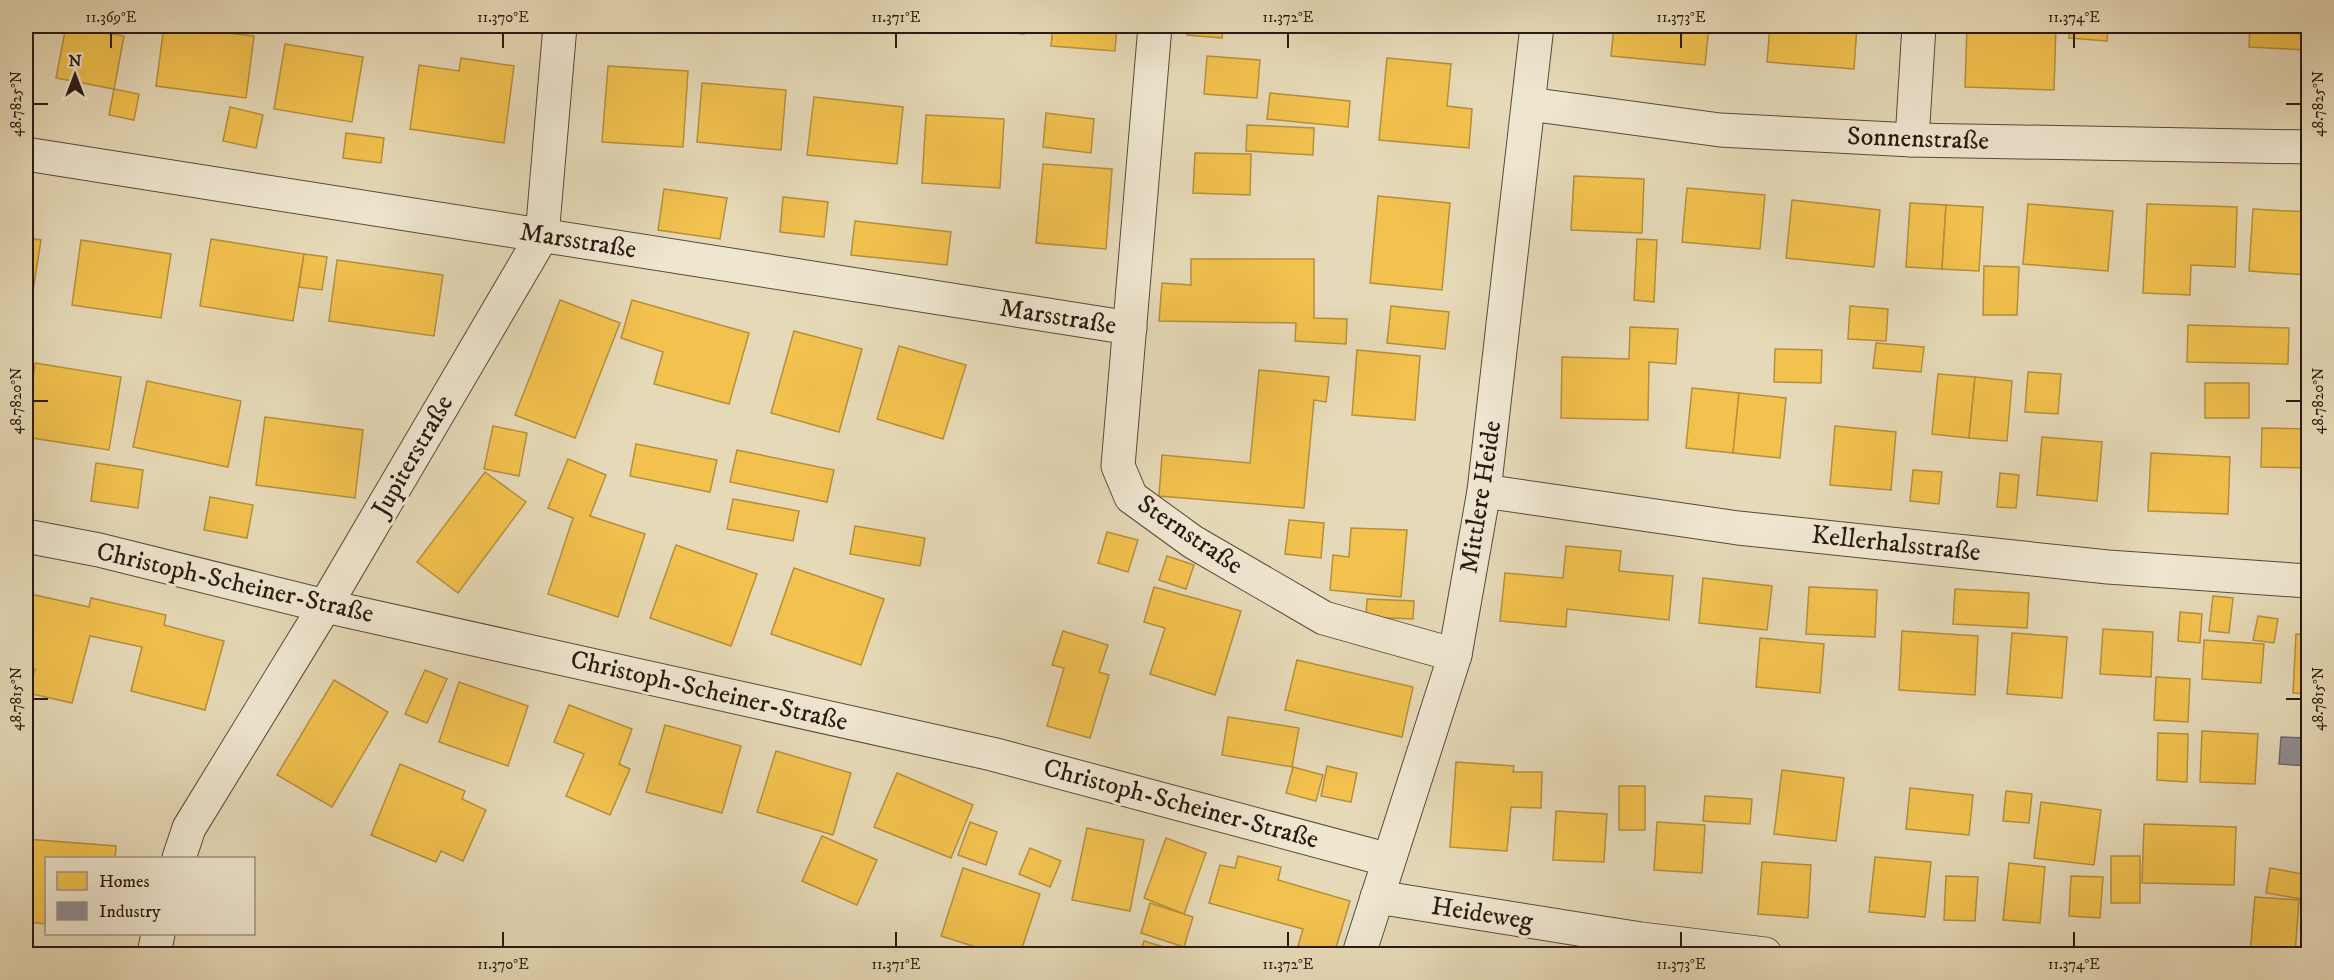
<svg xmlns="http://www.w3.org/2000/svg" width="2334" height="980" font-family="'IM FELL DW Pica',serif">
<rect width="100%" height="100%" fill="#e6d9b7"/>
<filter id="stains"><feTurbulence type="fractalNoise" baseFrequency=".00333" numOctaves="4"/><feColorMatrix values="0 0 0 0 .2 0 0 0 0 .09 0 0 0 0 .02 0 0 0 .5 -.17"/></filter>
<radialGradient id="worn" r=".72"><stop offset=".6" stop-color="#630" stop-opacity="0"/><stop offset="1" stop-color="#630" stop-opacity=".3"/></radialGradient>
<g fill="#f2c14e" stroke="#b68f3c" stroke-width="1.5">
<path d="M66,26L124,36L114,89L56,78Z"/>
<path d="M164,26L254,36L246,98L156,86Z"/>
<path d="M951,26H1025L1024,34Z"/>
<path d="M1053,26H1117L1115,51L1051,46Z"/>
<path d="M1188,26H1223L1222,38L1187,35Z"/>
<path d="M1614,26H1709L1705,65L1611,56Z"/>
<path d="M1770,26H1857L1854,69L1767,62Z"/>
<path d="M1967,26H2056L2054,90L1965,87Z"/>
<path d="M2070,26H2108L2107,41L2069,38Z"/>
<path d="M2117,26H2201V33L2117,30Z"/>
<path d="M2250,26H2308V50L2249,47Z"/>
<path d="M285,44L363,57L352,122L274,109Z"/>
<path d="M1207,56L1260,60L1257,98L1204,94Z"/>
<path d="M461,58L514,66L504,143L410,129L419,65L459,71Z"/>
<path d="M1387,58L1451,64L1447,106L1472,109L1469,148L1379,140Z"/>
<path d="M608,66L688,71L683,147L602,142Z"/>
<path d="M702,83L786,90L781,150L697,142Z"/>
<path d="M114,89L139,94L134,120L109,115Z"/>
<path d="M1270,93L1350,101L1348,127L1267,119Z"/>
<path d="M814,97L903,107L897,164L807,155Z"/>
<path d="M230,107L263,115L256,148L223,141Z"/>
<path d="M1046,113L1094,119L1091,153L1043,147Z"/>
<path d="M926,115L1004,119L1000,188L922,183Z"/>
<path d="M1247,125L1314,128L1313,155L1246,151Z"/>
<path d="M346,133L384,138L381,163L343,158Z"/>
<path d="M1195,153L1251,154L1250,195L1193,193Z"/>
<path d="M1043,164L1112,169L1106,249L1036,243Z"/>
<path d="M1574,176L1644,179L1642,233L1571,230Z"/>
<path d="M1687,188L1765,195L1760,249L1682,242Z"/>
<path d="M664,189L727,198L720,239L658,230Z"/>
<path d="M1378,196L1450,203L1442,290L1370,283Z"/>
<path d="M783,197L828,202L824,237L780,232Z"/>
<path d="M1792,200L1880,210L1874,267L1786,258Z"/>
<path d="M1910,203L1946,205L1942,269L1906,267Z"/>
<path d="M2028,204L2113,211L2108,271L2023,264Z"/>
<path d="M2147,204L2237,207L2235,267L2191,265L2190,295L2143,293Z"/>
<path d="M1946,205L1983,207L1979,271L1942,269Z"/>
<path d="M2253,209L2308,212V275L2249,271Z"/>
<path d="M855,221L951,232L947,265L851,255Z"/>
<path d="M26,238L41,240L32,297L26,296Z"/>
<path d="M211,239L304,254L293,321L200,306Z"/>
<path d="M1637,239L1657,240L1654,302L1634,300Z"/>
<path d="M81,240L171,254L161,318L72,305Z"/>
<path d="M304,254L327,257L322,290L299,287Z"/>
<path d="M1191,259H1314V318L1347,319L1346,344L1295,341L1296,323L1159,321L1162,283L1191,285Z"/>
<path d="M337,260L443,275L434,336L329,321Z"/>
<path d="M1984,266L2019,267L2017,315H1983Z"/>
<path d="M560,300L620,323L575,438L515,415Z"/>
<path d="M632,300L749,333L729,404L654,384L663,352L621,338Z"/>
<path d="M1391,306L1449,312L1445,349L1387,343Z"/>
<path d="M1850,306L1888,309L1886,341L1848,339Z"/>
<path d="M2188,325L2289,328L2288,364L2187,362Z"/>
<path d="M1630,327L1678,329L1676,364L1649,362L1648,420L1561,418L1562,357L1629,359Z"/>
<path d="M794,331L862,349L839,432L771,413Z"/>
<path d="M1876,343L1924,347L1921,372L1873,368Z"/>
<path d="M899,346L966,365L943,439L877,419Z"/>
<path d="M1775,349L1822,350L1821,383L1774,382Z"/>
<path d="M1357,350L1420,356L1415,420L1352,415Z"/>
<path d="M35,363L121,377L109,450L26,437Z"/>
<path d="M1259,370L1329,377L1326,402L1314,400L1304,508L1159,496L1162,455L1250,463Z"/>
<path d="M2028,372L2061,374L2058,414L2025,412Z"/>
<path d="M1938,374L1975,377L1969,438L1932,434Z"/>
<path d="M1975,377L2012,381L2007,441L1969,438Z"/>
<path d="M147,381L241,401L228,467L133,447Z"/>
<rect x="2205" y="383" width="44" height="35"/>
<path d="M1692,388L1739,393L1733,453L1686,448Z"/>
<path d="M1739,393L1786,398L1780,458L1733,453Z"/>
<path d="M265,417L363,430L355,498L256,485Z"/>
<path d="M493,426L527,433L519,476L484,469Z"/>
<path d="M1835,426L1896,432L1891,490L1830,485Z"/>
<path d="M2262,428L2308,429V468L2261,467Z"/>
<path d="M2042,437L2102,442L2097,501L2037,495Z"/>
<path d="M636,444L717,460L710,492L630,476Z"/>
<path d="M737,450L834,470L827,502L730,482Z"/>
<path d="M2151,453L2230,457L2228,514L2148,511Z"/>
<path d="M568,459L606,475L590,516L645,534L618,617L548,594L573,518L548,508Z"/>
<path d="M96,463L143,470L138,508L91,501Z"/>
<path d="M1913,470L1942,472L1939,504L1910,501Z"/>
<path d="M485,472L526,502L458,593L417,562Z"/>
<path d="M2000,473L2019,475L2016,508L1997,507Z"/>
<path d="M210,497L253,505L247,538L204,530Z"/>
<path d="M733,499L799,511L793,541L727,529Z"/>
<path d="M1289,520L1324,523L1321,558L1285,554Z"/>
<path d="M855,526L925,538L920,566L850,554Z"/>
<path d="M1351,528L1407,530L1401,597L1330,590L1333,555L1349,557Z"/>
<path d="M1107,532L1138,540L1128,572L1098,563Z"/>
<path d="M676,545L757,574L731,646L650,618Z"/>
<path d="M1566,546L1621,551L1619,571L1673,576L1669,620L1567,609L1566,627L1500,621L1505,573L1563,578Z"/>
<path d="M1167,556L1194,565L1186,589L1159,580Z"/>
<path d="M794,568L884,599L861,665L771,634Z"/>
<path d="M1703,578L1772,586L1767,630L1699,623Z"/>
<path d="M1154,587L1241,611L1215,695L1150,674L1165,628L1144,622Z"/>
<path d="M1809,587L1877,590L1875,637L1806,634Z"/>
<path d="M1955,589L2029,593L2027,628L1953,624Z"/>
<path d="M26,593L89,607L91,598L166,615L164,625L224,641L205,710L131,691L142,647L90,636L72,703L28,693L35,669L26,667Z"/>
<path d="M2213,596L2233,598L2229,633L2209,631Z"/>
<path d="M1367,599L1414,601L1413,619L1366,617Z"/>
<path d="M2180,612L2202,614L2200,643L2178,641Z"/>
<path d="M2258,616L2278,619L2274,643L2253,640Z"/>
<path d="M2103,629L2153,632L2151,677L2100,674Z"/>
<path d="M1063,631L1108,645L1099,672L1109,675L1090,738L1047,726L1064,668L1052,665Z"/>
<path d="M1902,631L1978,636L1975,695L1899,690Z"/>
<path d="M2012,633L2067,637L2062,698L2007,694Z"/>
<path d="M2296,634L2308,635V694L2293,693Z"/>
<path d="M1760,638L1824,644L1820,693L1756,687Z"/>
<path d="M2204,640L2264,644L2261,683L2202,679Z"/>
<path d="M1297,660L1413,687L1402,737L1285,710Z"/>
<path d="M425,670L447,679L427,723L405,714Z"/>
<path d="M2156,677L2190,679L2188,722L2154,720Z"/>
<path d="M334,680L388,712L332,807L277,775Z"/>
<path d="M459,682L528,706L508,766L439,742Z"/>
<path d="M569,705L632,729L619,764L630,769L610,815L566,796L584,754L554,742Z"/>
<path d="M1228,717L1299,728L1292,767L1222,755Z"/>
<path d="M665,725L741,746L722,813L646,792Z"/>
<path d="M2202,731L2258,734L2255,784L2200,782Z"/>
<path d="M2158,733L2188,734L2187,782L2157,780Z"/>
<path d="M776,751L851,773L833,835L757,812Z"/>
<path d="M1456,762L1514,766L1513,772H1542L1541,808L1511,807L1507,851L1450,847Z"/>
<path d="M400,764L465,791L462,799L486,810L463,861L441,851L436,862L371,835Z"/>
<path d="M1327,766L1357,773L1351,802L1321,796Z"/>
<path d="M1293,767L1323,775L1316,801L1286,793Z"/>
<path d="M1782,770L1844,778L1836,841L1774,834Z"/>
<path d="M897,773L973,805L951,858L874,827Z"/>
<rect x="1619" y="786" width="26" height="44"/>
<path d="M1910,788L1973,795L1969,835L1906,829Z"/>
<path d="M2006,791L2032,794L2029,823L2003,821Z"/>
<path d="M1705,796L1752,799L1750,824L1703,821Z"/>
<path d="M2041,802L2101,810L2094,865L2034,858Z"/>
<path d="M1556,811L1607,814L1604,862L1553,860Z"/>
<path d="M970,822L997,832L986,865L958,855Z"/>
<path d="M1657,822L1705,825L1702,873L1654,870Z"/>
<path d="M2144,824L2236,827L2234,885L2142,883Z"/>
<path d="M1087,828L1144,840L1130,911L1072,900Z"/>
<path d="M822,836L877,860L857,905L802,881Z"/>
<path d="M1166,838L1206,853L1184,914L1144,898Z"/>
<path d="M26,839L116,846L115,858H46V924L26,922Z"/>
<path d="M1030,848L1061,861L1050,887L1019,874Z"/>
<path d="M1238,856L1281,867L1278,880L1350,901L1334,954L1298,946L1303,929L1209,903L1220,865L1235,868Z"/>
<rect x="2111" y="856" width="29" height="47"/>
<path d="M1875,857L1931,862L1925,917L1869,912Z"/>
<path d="M1762,862L1811,865L1808,918L1758,914Z"/>
<path d="M2009,863L2045,867L2040,923L2003,920Z"/>
<path d="M963,868L1040,894L1020,954H998L941,936Z"/>
<path d="M2270,868L2308,875V900L2266,893Z"/>
<path d="M1946,876L1978,877L1975,921L1944,920Z"/>
<path d="M2071,876L2103,877L2100,918L2069,916Z"/>
<path d="M2255,897L2299,900L2295,954H2250Z"/>
<path d="M1150,903L1193,917L1184,947L1141,933Z"/>
<path d="M1144,941L1187,954H1140Z"/>
<path d="M1420,947L1450,954H1419Z"/>
<path d="M177,950L208,954H176Z"/>
</g>
<path fill="#8d8d92" stroke="#6f6a6b" stroke-width="1.5" d="M2281,737L2308,738V766L2279,764Z"/>
<g fill="none" stroke-linecap="round" stroke-linejoin="round">
<g stroke="#584a3a" stroke-width="35">
<g id="minor">
<path d="M1155,26L1118,466L1131,497L1193,542L1324,618L1455,655"/>
<path d="M1529,104L1720,130L1912,140L2308,147"/>
<path d="M1912,140L1919,26"/>
<path d="M26,154L1130,328"/>
<path d="M1484,491L1738,528L2108,567L2308,581"/>
<path d="M26,536L99,550L325,606L992,754L1389,860"/>
<path d="M179,858L189,828L325,606L542,236L560,26"/>
<path d="M1377,897L1641,939L1765,954"/>
<path d="M154,954L158,934"/>
<path d="M1359,954L1455,655L1484,491L1537,26"/>
</g>
</g>
<use href="#minor" stroke="#efe6d0" stroke-width="33"/>
</g>
<path fill="none" stroke="#291a11" stroke-width="2" d="M111,33V48M503,33V48M896,33V48M1288,33V48M1681,33V48M2074,33V48M33,104H48M2286,104H2301M33,401H48M2286,401H2301M33,699H48M2286,699H2301M503,932V947M896,932V947M1288,932V947M1681,932V947M2074,932V947"/>
<g text-anchor="middle" dominant-baseline="central" stroke-width="6" stroke-linejoin="round" paint-order="stroke">
<g font-size="26" fill="#291a11" stroke="#efe6d0">
<text transform="translate(1918 139) rotate(2)">Sonnenstraße</text>
<text transform="translate(578 241) rotate(9)">Marsstraße</text>
<text transform="translate(1058 317) rotate(9)">Marsstraße</text>
<text transform="translate(413 456) rotate(-60)">Jupiterstraße</text>
<text transform="translate(1481 497) rotate(-81)">Mittlere Heide</text>
<text transform="translate(1190 535) rotate(34)">Sternstraße</text>
<text transform="translate(1896 544) rotate(6)">Kellerhalsstraße</text>
<text transform="translate(235 583) rotate(13)">Christoph-Scheiner-Straße</text>
<text transform="translate(709 691) rotate(13)">Christoph-Scheiner-Straße</text>
<text transform="translate(1181 804) rotate(15)">Christoph-Scheiner-Straße</text>
<text transform="translate(1482 914) rotate(9)">Heideweg</text>
</g>
</g>
<rect width="2334" height="980" fill="none" stroke="#e6d9b7" stroke-width="66"/>
<rect x="45" y="857" width="210" height="78" fill="#efe6d0" stroke="#a09484" stroke-width="1.5"/>
<rect x="57" y="872" width="30" height="18" fill="#f2c14e" stroke="#a09484" stroke-width="1.5"/>
<text x="99" y="887" font-size="18" fill="#291a11">Homes</text>
<rect x="57" y="902" width="30" height="18" fill="#8d8d92" stroke="#a09484" stroke-width="1.5"/>
<text x="99" y="917" font-size="18" fill="#291a11">Industry</text>
<g transform="translate(75 75)" stroke="#efe6d0" stroke-width="4.5" paint-order="stroke">
<path d="M0-4.5L10 22L0 15L-10 22Z" fill="#291a11"/>
<text y="-9" font-size="16" font-weight="bold" text-anchor="middle" fill="#291a11">N</text>
</g>
<rect x="33" y="33" width="2268" height="914" fill="none" stroke="#291a11" stroke-width="2"/>
<g font-size="15" text-anchor="middle" fill="#291a11">
<text x="111" y="22">11.369°E</text>
<text x="503" y="22">11.370°E</text>
<text x="896" y="22">11.371°E</text>
<text x="1288" y="22">11.372°E</text>
<text x="1681" y="22">11.373°E</text>
<text x="2074" y="22">11.374°E</text>
<text transform="translate(16 104) rotate(-90)" y="5">48.7825°N</text>
<text transform="translate(2318 104) rotate(-90)" y="5">48.7825°N</text>
<text transform="translate(16 401) rotate(-90)" y="5">48.7820°N</text>
<text transform="translate(2318 401) rotate(-90)" y="5">48.7820°N</text>
<text transform="translate(16 699) rotate(-90)" y="5">48.7815°N</text>
<text transform="translate(2318 699) rotate(-90)" y="5">48.7815°N</text>
<text x="503" y="969">11.370°E</text>
<text x="896" y="969">11.371°E</text>
<text x="1288" y="969">11.372°E</text>
<text x="1681" y="969">11.373°E</text>
<text x="2074" y="969">11.374°E</text>
</g>
<rect width="100%" height="100%" filter="url(#stains)"/>
<rect width="100%" height="100%" fill="url(#worn)"/>
</svg>
